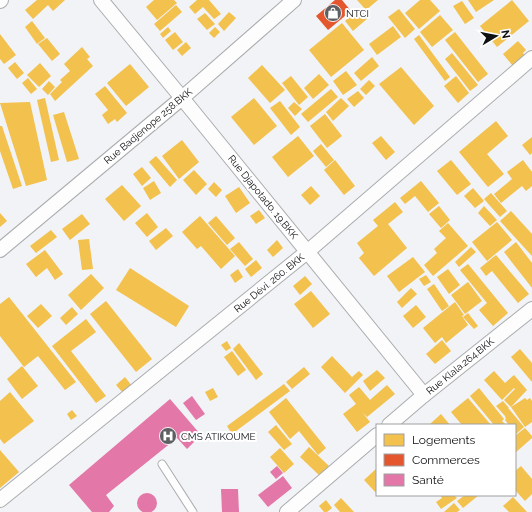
<svg xmlns="http://www.w3.org/2000/svg" width="532" height="512" font-family="Raleway,sans-serif">
<rect width="100%" height="100%" fill="#f1f3f6"/>
<g fill="#f2c14e">
<path d="M37,0H65L53,11L48,5L33,19L25,10Z"/>
<path d="M154,0H174L177,3L157,20L146,7Z"/>
<path d="M197,0H209L221,14L214,19L203,7L195,14L189,7Z"/>
<path d="M357,0H378L366,10Z"/>
<path d="M420,0H430L440,11L419,29L405,13Z"/>
<path d="M468,0H494L476,12Z"/>
<path d="M512,0L529,21L497,47L480,26Z"/>
<path d="M462,1L474,18L465,24L453,6Z"/>
<path d="M176,5L182,12L160,31L154,24Z"/>
<path d="M359,8L368,18L353,31L345,21Z"/>
<path d="M399,9L415,29L405,38L388,17Z"/>
<path d="M229,12L236,18L224,31L218,24Z"/>
<path d="M205,13L215,24L207,30L197,19Z"/>
<path d="M440,15L453,30L432,47L420,32Z"/>
<path d="M32,21L45,38L37,44L25,27Z"/>
<path d="M342,23L364,50L331,77L309,50Z"/>
<path d="M393,26L401,37L377,55L369,44Z"/>
<path d="M168,27L171,31L163,38L160,34Z"/>
<path d="M215,27L220,32L214,38L209,33Z"/>
<path d="M175,32L183,42L173,50L165,40Z"/>
<path d="M455,32L488,74L478,82L445,40Z"/>
<path d="M0,34L16,55L4,64L0,59Z"/>
<path d="M419,35L450,77L445,81L414,39Z"/>
<path d="M47,38L60,54L52,61L38,44Z"/>
<path d="M518,41L526,50L523,53L525,56L513,66L503,54Z"/>
<path d="M186,42L191,48L182,56L177,50Z"/>
<path d="M82,47L90,57L87,59L93,66L55,101L50,94L62,82L60,80L70,71L64,64Z"/>
<path d="M452,53L478,85L470,91L445,59Z"/>
<path d="M372,57L379,66L361,81L354,73Z"/>
<path d="M15,62L24,73L17,79L8,68Z"/>
<path d="M40,63L51,76L39,87L27,75Z"/>
<path d="M130,64L149,87L126,106L107,83Z"/>
<path d="M262,65L285,90L270,103L248,78Z"/>
<path d="M401,67L434,106L414,125L379,84Z"/>
<path d="M346,71L357,85L343,95L333,81Z"/>
<path d="M319,74L329,85L313,99L304,88Z"/>
<path d="M291,76L308,97L299,105L282,83Z"/>
<path d="M456,76L469,93L458,103L444,86Z"/>
<path d="M28,78L37,89L31,94L22,83Z"/>
<path d="M369,80L375,86L366,95L360,89Z"/>
<path d="M49,81L55,87L48,95L42,89Z"/>
<path d="M105,86L127,113L117,122L115,119L108,124L102,115L108,110L95,94Z"/>
<path d="M331,89L338,97L308,122L301,114Z"/>
<path d="M358,91L364,98L354,107L347,99Z"/>
<path d="M45,98L59,160L51,162L37,100Z"/>
<path d="M254,98L277,126L254,145L231,117Z"/>
<path d="M341,98L349,106L333,121L326,112Z"/>
<path d="M280,101L300,127L291,135L270,108Z"/>
<path d="M30,102L47,180L26,186L0,103Z"/>
<path d="M294,102L302,109L295,116L288,108Z"/>
<path d="M64,112L79,159L67,162L53,115Z"/>
<path d="M325,114L342,136L327,148L310,126Z"/>
<path d="M496,121L508,136L487,154L504,174L488,187L459,152Z"/>
<path d="M0,126H2L22,186L13,189L0,151Z"/>
<path d="M298,136L314,156L288,177L272,157Z"/>
<path d="M381,136L395,152L386,160L372,143Z"/>
<path d="M532,137V153L530,155L522,145Z"/>
<path d="M182,140L199,162L179,179L162,156Z"/>
<path d="M321,144L334,160L326,167L313,151Z"/>
<path d="M156,156L177,180L170,187L149,162Z"/>
<path d="M335,160L355,186L344,195L324,170Z"/>
<path d="M451,160L471,184L457,195L437,171Z"/>
<path d="M523,160L532,172V186L526,191L522,186L501,203L494,194L512,179L507,172Z"/>
<path d="M142,167L151,178L142,186L133,174Z"/>
<path d="M194,170L207,184L196,195L183,180Z"/>
<path d="M154,181L161,193L150,200L143,188Z"/>
<path d="M421,181L439,203L428,212L415,196L405,204L400,198Z"/>
<path d="M214,182L222,190L216,197L208,189Z"/>
<path d="M122,185L141,206L124,221L105,199Z"/>
<path d="M311,186L320,196L310,205L301,195Z"/>
<path d="M239,187L250,203L236,213L225,196Z"/>
<path d="M473,188L484,201L475,208L464,196Z"/>
<path d="M491,193L507,211L500,217L484,199Z"/>
<path d="M395,202L403,212L388,224L407,248L374,276L359,258L364,253L357,243L378,226L373,220Z"/>
<path d="M439,206L450,220L441,228L429,214Z"/>
<path d="M484,206L497,220L490,226L478,213Z"/>
<path d="M259,210L265,218L256,224L250,216Z"/>
<path d="M511,211L532,234V256L500,221Z"/>
<path d="M0,213L7,221L0,227Z"/>
<path d="M147,213L158,227L147,237L135,223Z"/>
<path d="M82,214L90,224L70,240L62,229Z"/>
<path d="M200,216L235,256L221,269L201,246L197,249L182,232Z"/>
<path d="M216,216L235,238L227,245L208,223Z"/>
<path d="M497,222L512,240L487,261L472,242Z"/>
<path d="M448,223L468,246L433,276L424,265L437,253L434,249L446,238L439,231Z"/>
<path d="M166,228L173,236L156,250L149,241Z"/>
<path d="M51,230L57,237L36,253L30,246Z"/>
<path d="M89,239L93,269L82,270L78,240Z"/>
<path d="M277,240L283,248L273,257L267,250Z"/>
<path d="M239,242L253,259L245,266L230,249Z"/>
<path d="M516,242L532,263V288L504,252Z"/>
<path d="M471,247L476,252L459,267L455,262Z"/>
<path d="M45,250L63,274L55,280L47,268L36,277L26,264Z"/>
<path d="M496,255L529,294L518,303L492,271L486,276L480,268Z"/>
<path d="M413,257L425,272L399,292L387,276Z"/>
<path d="M256,260L262,268L251,277L245,269Z"/>
<path d="M468,264L508,313L493,326L479,310L487,303L460,270Z"/>
<path d="M130,268L189,306L176,327L116,290Z"/>
<path d="M238,269L243,277L235,283L230,275Z"/>
<path d="M448,269L460,285L449,294L437,277Z"/>
<path d="M91,274L104,288L81,310L68,295Z"/>
<path d="M426,275L431,282L424,286L419,279Z"/>
<path d="M305,276L312,284L300,295L293,286Z"/>
<path d="M468,282L482,301L465,314L451,295Z"/>
<path d="M434,284L449,306L442,311L427,289Z"/>
<path d="M411,288L417,294L402,308L397,302Z"/>
<path d="M311,291L330,314L313,328L294,304Z"/>
<path d="M9,297L76,382L65,390L38,356L24,367L0,336V304Z"/>
<path d="M106,301L152,359L136,372L90,314Z"/>
<path d="M455,302L464,315L462,316L468,325L446,343L442,337L435,343L423,328Z"/>
<path d="M41,304L52,316L38,328L27,316Z"/>
<path d="M416,305L426,317L413,328L403,316Z"/>
<path d="M72,307L78,314L66,325L60,318Z"/>
<path d="M468,313L478,326L474,329L463,317Z"/>
<path d="M86,319L96,332L71,351L106,396L96,403L52,346Z"/>
<path d="M442,340L451,351L435,364L426,354Z"/>
<path d="M227,341L231,348L226,351L221,345Z"/>
<path d="M239,343L263,374L256,380L233,349Z"/>
<path d="M520,349L532,363V382L511,357Z"/>
<path d="M232,351L246,370L238,376L224,357Z"/>
<path d="M332,356L352,377L359,371L363,375L345,393L321,367Z"/>
<path d="M22,366L38,386L22,399L7,379Z"/>
<path d="M304,367L310,374L292,389L286,382Z"/>
<path d="M377,370L385,378L370,391L363,381Z"/>
<path d="M494,371L505,383L514,375L527,390L511,407L504,400L515,389L514,388L502,400L484,380Z"/>
<path d="M125,377L132,386L123,393L116,385Z"/>
<path d="M284,384L290,391L232,434L227,426Z"/>
<path d="M387,385L395,394L367,417L362,412L370,422L357,432L343,414L356,404L349,395L359,387L370,400Z"/>
<path d="M213,388L218,397L210,401L205,392Z"/>
<path d="M479,388L504,419L502,421L506,425H494L470,396Z"/>
<path d="M10,392L34,421L4,444L0,439V401Z"/>
<path d="M286,398L326,448L318,455L299,431L290,439L269,412Z"/>
<path d="M468,398L491,425H462L451,412Z"/>
<path d="M525,398L527,400L530,398L532,401V422L525,427L511,407Z"/>
<path d="M503,401L509,408L508,409H509L524,427L516,434V435L525,428L532,436V438L515,453V425H509L505,420L506,419L505,416L496,406Z"/>
<path d="M72,410L77,416L71,420L67,414Z"/>
<path d="M441,414L450,425H429Z"/>
<path d="M276,425L292,444L284,450L268,432Z"/>
<path d="M309,447L329,466L320,476L300,457Z"/>
<path d="M280,448L294,464L284,473L270,457Z"/>
<path d="M0,450L19,472L0,488Z"/>
<path d="M521,466L532,479V494L525,501L515,490V471Z"/>
<path d="M377,468V494L364,480Z"/>
<path d="M440,495H454L457,498L441,509L436,502L442,498Z"/>
<path d="M465,495H479L463,508L457,501Z"/>
<path d="M513,497L527,512H509L503,506Z"/>
<path d="M341,498L354,512H340L334,505Z"/>
<path d="M326,500L332,508L327,512H324L319,506Z"/>
<path d="M454,503L460,510L457,512H444Z"/>
</g>
<path fill="#e4572e" d="M335,0H342L351,11L328,30L316,16Z"/>
<g fill="#e377a8">
<path d="M192,396L205,414L196,420L183,403Z"/>
<path d="M170,399L201,435L187,449L177,438L106,495L114,506L109,512H92L69,485Z"/>
<path d="M277,466L283,473L276,479L270,472Z"/>
<path d="M283,476L292,488L268,507L258,495Z"/>
<path d="M221,489H238L239,512H222Z"/>
<circle cx="147" cy="503" r="10"/>
</g>
<g fill="none" stroke-linecap="round" stroke-linejoin="round">
<g stroke="#aaacad" stroke-width="9">
<path id="service" d="M162,464L193,512"/>
</g>
<g stroke="#aaacad" stroke-width="16">
<g id="minor">
<path d="M101,0L182,98L424,395"/>
<path d="M0,1L1,0"/>
<path d="M0,250L182,98L294,0"/>
<path d="M389,425L424,395L532,309"/>
<path d="M0,500L307,252L532,58"/>
<path d="M287,512L377,435"/>
</g>
</g>
<use href="#service" stroke="#fdfdfe" stroke-width="7"/>
<use href="#minor" stroke="#fdfdfe" stroke-width="14"/>
</g>
<defs>
<g id="shop-disc" transform="scale(0.9)"><circle r="9.5" fill="#5e5f62" stroke="#fff"/><path d="M-5-2.5h2.3a2.7 3.5 0 0 1 5.4 0H5L5.5 6h-11ZM-1.5-2.5h3a1.5 2.3 0 0 0-3 0Z" fill="#fff"/></g>
<g id="hospital-disc" transform="scale(0.9)"><circle r="9.5" fill="#5e5f62" stroke="#fff"/><path d="M-5-5h3v3.5h4V-5h3V5h-3V1.5h-4V5h-3Z" fill="#fff"/></g>
</defs>
<g fill-rule="evenodd">
<use href="#shop-disc" x="333" y="13"/>
<use href="#hospital-disc" x="168" y="436"/>
</g>
<g text-anchor="middle" dominant-baseline="central" stroke-width="4" stroke-linejoin="round" paint-order="stroke">
<g font-size="10" fill="#0f1012" stroke="#fff" text-anchor="start">
<text x="346" y="13">NTCI</text>
<text x="181" y="436">CMS ATIKOUME</text>
</g>
<g font-size="10" fill="#0f1012" stroke="#fff">
<text transform="translate(148 126) rotate(-40)">Rue Badjenope 258.BKK</text>
<text transform="translate(263 197) rotate(51)">Rue Djapotado. 19.BKK</text>
<text transform="translate(269 283) rotate(-39)">Rue Dévi. 260. BKK</text>
<text transform="translate(460 366) rotate(-39)">Rue Klala.264.BKK</text>
</g>
</g>
<rect x="376" y="424" width="140" height="72" fill="#ffffff" stroke="#9f9fa0"/>
<rect x="384" y="434" width="20" height="12" fill="#f2c14e" stroke="#9f9fa0"/>
<text x="412" y="444" font-size="12" fill="#0f1012">Logements</text>
<rect x="384" y="454" width="20" height="12" fill="#e4572e" stroke="#9f9fa0"/>
<text x="412" y="464" font-size="12" fill="#0f1012">Commerces</text>
<rect x="384" y="474" width="20" height="12" fill="#e377a8" stroke="#9f9fa0"/>
<text x="412" y="484" font-size="12" fill="#0f1012">Santé</text>
<g transform="translate(496 36) rotate(80)" stroke="#ffffff" stroke-width="3" paint-order="stroke">
<path d="M0-3L7 15L0 10L-7 15Z" fill="#0f1012"/>
<text y="-6" font-size="11" font-weight="bold" text-anchor="middle" fill="#0f1012">N</text>
</g>
</svg>
